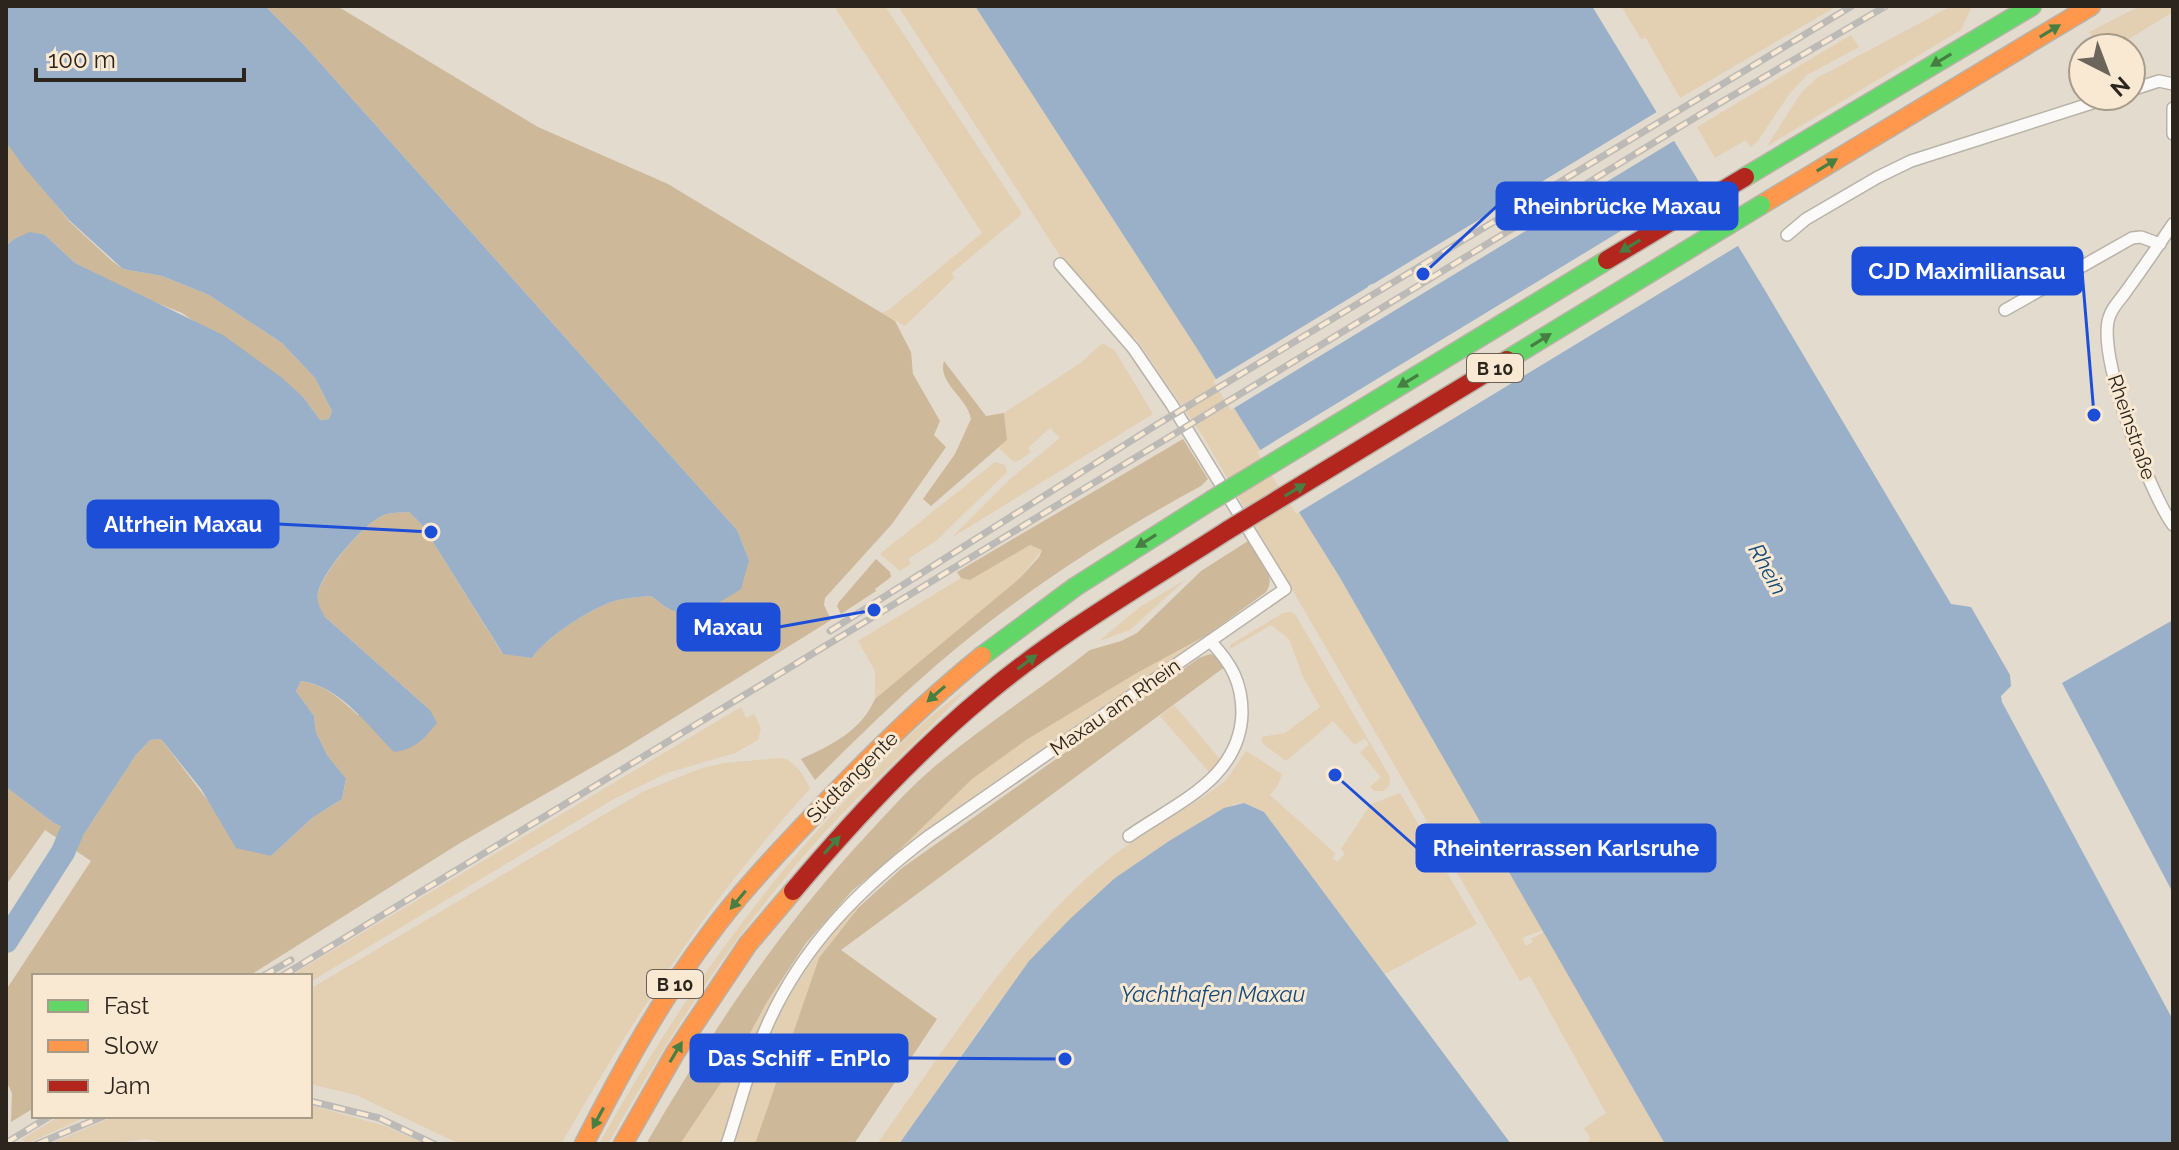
<svg xmlns="http://www.w3.org/2000/svg" width="2179" height="1150" font-family="Raleway,sans-serif">
<rect width="100%" height="100%" fill="#e3dbce"/>
<g fill="#e3cfb2">
<path d="M834,6H885L1021,212V215L952,273L954,278L905,326L882,313L890,309L982,233Z"/>
<path d="M898,6H975L1196,347L1331,562L1543,930L1522,938L1526,946L1533,942L1531,939L1544,932L1665,1144H1579L1589,1141L1590,1137L1584,1128L1606,1113L1530,976L1520,981L1204,438L1135,337L1129,338L1064,262Z"/>
<path d="M1621,6H1837L1680,98L1646,38L1641,39Z"/>
<path d="M1952,6H1972L1961,30L1767,146L1801,93L1817,78Z"/>
<path d="M2140,6H2173V12L2114,48H2105L2089,32Z"/>
<path d="M1851,35L1859,47L1807,75L1790,93L1757,142L1750,147L1746,140L1715,158L1697,127Z"/>
<path d="M1103,343L1115,351L1153,414L951,538L1010,479L1060,438L1050,428L1028,448L1031,452L1020,460L1014,462L999,448L1007,440L1004,413L1079,364Z"/>
<path d="M995,462L1005,465L1007,472L937,540L908,559L911,564L900,571L880,554Z"/>
<path d="M1030,545L1042,550L1020,578L875,699V671L858,641L961,578L970,580Z"/>
<path d="M1185,580L1130,630L1099,641L1140,607Z"/>
<path d="M1290,612L1295,614L1390,777L1389,786L1383,791H1374L1370,787L1381,777L1360,752L1369,745L1365,738L1355,745L1333,721L1286,761L1262,743V737L1285,733L1320,707L1303,677L1289,639L1271,625L1230,649V645L1283,613Z"/>
<path d="M1207,635L981,791L890,859C917,832 943,802 973,778C1041,724 1130,676 1207,635Z"/>
<path d="M961,693L962,694C917,742 868,785 824,833C738,927 670,1033 608,1144H599C672,1014 754,894 858,787C890,753 923,720 961,693Z"/>
<path d="M1174,705L1220,759L1209,772L1160,716Z"/>
<path d="M741,707L746,718L754,714L761,728L758,740L735,753L667,773L612,800L310,982V976H290Z"/>
<path d="M1246,751L1282,774L1278,785L1270,795L1336,854L1332,858L1337,862L1345,854L1341,849L1371,804L1400,793L1477,924L1385,974L1264,812L1244,803L1234,804L1169,841L1115,878L994,1009L899,1144H877C946,1048 1009,946 1098,868C1137,834 1180,815 1220,785L1227,779Z"/>
<path d="M782,758C796,761 803,776 810,787L809,790C710,897 634,1018 561,1144H460L356,1095L310,1084V989L644,791L702,768L724,763Z"/>
<path d="M856,905L859,907L819,958L755,1144H734C747,1103 757,1060 776,1022C797,978 826,942 856,905Z"/>
<path d="M785,976L761,1023L721,1144H680L731,1068L767,1002Z"/>
<path d="M310,1105L385,1126L425,1144H169L146,1139L110,1144H49L116,1116H310Z"/>
<path d="M60,1116H88L26,1144L22,1139Z"/>
</g>
<g fill="#cdb89a">
<path d="M265,6H337L538,127L668,184L895,321L911,352L913,374L940,421L934,435L946,447L892,524L825,598L824,605L831,620L622,750L460,843L249,976H34V1108L11,1122L12,1093L6,1081V990L91,861L45,830L6,885V787L54,823L82,837L136,755L150,740L161,739L215,810L271,856L312,818L342,799L346,780L327,755L316,732L314,716L296,691L301,681C326,685 340,699 358,715L430,710L325,617C320,610 316,601 318,593C323,572 364,523 384,515C391,512 401,513 409,512L423,526L502,653L532,658C546,637 590,609 614,601C626,598 639,597 651,596L668,609L749,560L737,530L305,46Z"/>
<path d="M6,142L69,221L112,261L123,269L162,276L209,295L282,343L315,378L332,411L329,419L320,420L303,397L182,313L142,297L75,263L45,235L14,239L6,246Z"/>
<path d="M944,361L986,416L1004,413L1007,440L931,506L923,499L955,454L971,419C968,398 937,383 944,361Z"/>
<path d="M1183,439L1208,479L1201,486C1114,533 1029,588 953,651C905,691 860,735 815,780L801,759C832,745 861,731 875,699L1020,578L1039,557L1042,550L1030,545L970,580L961,578L957,572Z"/>
<path d="M1248,541C1258,556 1278,575 1266,592L1207,635L1135,674L1026,740L972,779L890,859L852,891L806,943L767,1002L731,1068L680,1144H646C707,1039 772,940 853,850C879,822 905,792 934,767C984,725 1039,690 1090,650L1121,641L1137,633L1201,571Z"/>
<path d="M876,559L890,572L891,577L875,589L876,591L841,614L837,606L839,602Z"/>
<path d="M1210,654L1219,656L1226,666L841,950L937,1019L854,1144H755L819,958L859,907L902,868L1199,658Z"/>
</g>
<g fill="#99b0c8" fill-rule="evenodd">
<path d="M6,6H265L305,46L737,530L749,560L741,589C721,602 692,621 667,608C662,605 656,599 651,596C639,597 626,598 614,601C590,609 546,637 532,658L503,654L423,526L409,512C401,513 391,512 384,515C364,523 322,572 318,593C316,601 321,610 325,617L430,710L437,723C425,738 414,750 394,752C368,726 340,686 301,681L296,691L314,716L316,732L327,755L346,779L342,799L312,818L271,856L236,848L201,789L161,739L150,740L136,755L82,837L54,823L6,787V246L14,239L30,232L45,235L75,263L223,335L281,377L303,397L320,420L329,419L332,411L315,378L282,343L209,295L162,276L123,269L69,220L24,167L6,142Z"/>
<path d="M975,6H1592L1763,287L1951,604L1971,607L2010,675L2011,686L2001,696L2002,702L2173,1020V1144H1665L1339,576L1196,347ZM1372,284L1375,285L1389,313H1380L1367,290L1368,286Z"/>
<path d="M2173,620V893L2062,683Z"/>
<path d="M1244,803L1264,812L1511,1144H899L1029,961L1071,918L1115,878L1169,841L1224,808Z"/>
</g>
<g fill="#e3dbce">
<path d="M1660,110L1677,139L1231,410L1213,381Z"/>
<path d="M1703,181L1741,244L1296,514L1257,452Z"/>
</g>
<g fill="none" stroke-linecap="round" stroke-linejoin="round">
<path stroke="#99b0c8" stroke-width="24" d="M6,941L63,852L71,833"/>
<g stroke="#b8b2a8" stroke-width="14">
<g id="street">
<path d="M2131,90L2159,81L2173,84"/>
<path d="M2173,108V134"/>
<path d="M2173,224C2158,246 2143,268 2127,290C2122,298 2113,306 2110,315C2094,350 2150,494 2173,525"/>
<path d="M1787,235L1806,219L1878,177L1911,161L2114,96"/>
<path d="M2005,310L2132,238L2141,237L2160,244"/>
<path d="M1129,836C1176,803 1240,779 1242,713C1242,682 1231,663 1210,641"/>
<path d="M727,1144C740,1106 749,1065 766,1028C801,947 860,888 929,836L1285,589L1172,405L1133,348L1060,264"/>
</g>
</g>
<g stroke="#b8b2a8" stroke-width="21">
<g id="fast">
<path d="M1745,177L2032,6"/>
<path d="M982,656L1075,587L1212,500"/>
</g>
</g>
<g stroke="#b8b2a8" stroke-width="21">
<g id="slow">
<path d="M1761,205L2091,6"/>
<path d="M584,1144C621,1072 660,1000 709,935C739,894 774,857 809,820C864,762 920,706 982,656"/>
<path d="M623,1144L675,1053L748,944L793,891"/>
</g>
</g>
<g stroke="#b8b2a8" stroke-width="21">
<path id="jam" d="M793,891C852,821 915,753 985,695C1060,632 1146,583 1228,530"/>
</g>
<use href="#street" stroke="#fbfaf8" stroke-width="11"/>
<use href="#fast" stroke="#63d668" stroke-width="18"/>
<use href="#slow" stroke="#ff974d" stroke-width="18"/>
<use href="#jam" stroke="#b3261e" stroke-width="18"/>
<g stroke="#bcbab7" stroke-width="7">
<g id="rail">
<path d="M830,631L1153,427L1852,6"/>
<path d="M263,976L291,960"/>
<path d="M282,976L1701,114L1886,6"/>
<path d="M310,1101L379,1118L434,1144"/>
<path d="M6,1143L50,1116"/>
<path d="M37,1144L104,1116"/>
</g>
</g>
<use href="#rail" stroke="#fae9d2" stroke-width="4" stroke-dasharray="12" stroke-linecap="butt"/>
<g stroke="#b8b2a8" stroke-width="21" stroke-linecap="butt">
<g id="fast-bridge">
<path d="M1507,360L1761,205"/>
<path d="M1212,500L1607,260"/>
</g>
</g>
<g stroke="#b8b2a8" stroke-width="21" stroke-linecap="butt">
<g id="jam-bridge">
<path d="M1607,260L1745,177"/>
<path d="M1228,530L1507,360"/>
</g>
</g>
<use href="#fast-bridge" stroke="#63d668" stroke-width="18"/>
<use href="#jam-bridge" stroke="#b3261e" stroke-width="18"/>
</g>
<defs><path id="oneway-solid" d="M-6-.8H1V-3.2L6.5 0L1 3.2V.8H-6Z" transform="scale(2)"/></defs>
<g fill="#477e42">
<use href="#oneway-solid" transform="translate(2050 31) rotate(-31)"/>
<use href="#oneway-solid" transform="translate(1941 60) rotate(149)"/>
<use href="#oneway-solid" transform="translate(1827 165) rotate(-31)"/>
<use href="#oneway-solid" transform="translate(1630 246) rotate(149)"/>
<use href="#oneway-solid" transform="translate(1541 340) rotate(-32)"/>
<use href="#oneway-solid" transform="translate(1408 381) rotate(149)"/>
<use href="#oneway-solid" transform="translate(1295 490) rotate(-31)"/>
<use href="#oneway-solid" transform="translate(1146 541) rotate(148)"/>
<use href="#oneway-solid" transform="translate(1027 662) rotate(-37)"/>
<use href="#oneway-solid" transform="translate(936 694) rotate(139)"/>
<use href="#oneway-solid" transform="translate(832 845) rotate(-48)"/>
<use href="#oneway-solid" transform="translate(738 900) rotate(130)"/>
<use href="#oneway-solid" transform="translate(676 1052) rotate(-59)"/>
<use href="#oneway-solid" transform="translate(598 1118) rotate(118)"/>
</g>
<g text-anchor="middle" dominant-baseline="central" stroke-width="6" stroke-linejoin="round" paint-order="stroke">
<g fill="#fae9d2" stroke="#696053" stroke-width="2">
<rect x="1467" y="354" width="56" height="28" rx="6"/>
<rect x="647" y="970" width="56" height="28" rx="6"/>
</g>
<g font-size="18" font-weight="bold" fill="#2b251d">
<text x="1495" y="368">B 10</text>
<text x="675" y="984">B 10</text>
</g>
<g font-size="20" fill="#2b251d" stroke="#fae9d2">
<text transform="translate(2132 427) rotate(71)">Rheinstraße</text>
<text transform="translate(1115 707) rotate(-35)">Maxau am Rhein</text>
<text transform="translate(852 777) rotate(-45)">Südtangente</text>
</g>
<g font-size="22" font-style="italic" fill="#13497c" stroke="#fae9d2">
<text transform="translate(1768 569) rotate(61)">Rhein</text>
<text x="1213" y="994">Yachthafen Maxau</text>
</g>
</g>
<path fill="none" stroke="#1d4ed8" stroke-width="3" d="M1423 274L1497 206M2094 415L2082 271M431 532L278 524M874 610L779 627M1335 775L1417 848M1065 1059L907 1058"/>
<g fill="#1d4ed8" stroke="#fae9d2" stroke-width="3">
<circle cx="1423" cy="274" r="8"/>
<circle cx="2094" cy="415" r="8"/>
<circle cx="431" cy="532" r="8"/>
<circle cx="874" cy="610" r="8"/>
<circle cx="1335" cy="775" r="8"/>
<circle cx="1065" cy="1059" r="8"/>
</g>
<g fill="#1d4ed8" stroke="#1d4ed8" stroke-width="3">
<rect x="1497" y="183" width="240" height="46" rx="8"/>
<rect x="1853" y="248" width="229" height="46" rx="8"/>
<rect x="88" y="501" width="190" height="46" rx="8"/>
<rect x="678" y="604" width="101" height="46" rx="8"/>
<rect x="1417" y="825" width="298" height="46" rx="8"/>
<rect x="691" y="1035" width="216" height="46" rx="8"/>
</g>
<g font-size="22" text-anchor="middle" font-weight="bold" fill="#fff">
<text x="1617" y="214">Rheinbrücke Maxau</text>
<text x="1967" y="279">CJD Maximiliansau</text>
<text x="183" y="532">Altrhein Maxau</text>
<text x="728" y="635">Maxau</text>
<text x="1566" y="856">Rheinterrassen Karlsruhe</text>
<text x="799" y="1066">Das Schiff - EnPlo</text>
</g>
<rect width="2179" height="1150" fill="none" stroke="#2b251d" stroke-width="16"/>
<rect x="32" y="974" width="280" height="144" fill="#fae9d2" stroke="#a79b8a" stroke-width="2"/>
<rect x="48" y="1000" width="40" height="12" fill="#63d668" stroke="#a79b8a" stroke-width="2"/>
<text x="104" y="1014" font-size="24" fill="#2b251d">Fast</text>
<rect x="48" y="1040" width="40" height="12" fill="#ff974d" stroke="#a79b8a" stroke-width="2"/>
<text x="104" y="1054" font-size="24" fill="#2b251d">Slow</text>
<rect x="48" y="1080" width="40" height="12" fill="#b3261e" stroke="#a79b8a" stroke-width="2"/>
<text x="104" y="1094" font-size="24" fill="#2b251d">Jam</text>
<g transform="translate(2107 72) rotate(138)"><circle r="38" fill="#fae9d2" stroke="#a79b8a" stroke-width="2"/>
<path d="M0-6L14 30L0 20L-14 30Z" fill="#6b655b"/>
<text y="-12" font-size="22" font-weight="bold" text-anchor="middle" fill="#2b251d">N</text>
</g>
<path d="M36 68v12h208v-12" fill="none" stroke="#2b251d" stroke-width="4"/>
<text x="48" y="68" font-size="24" fill="#2b251d" stroke="#fae9d2" stroke-width="6" paint-order="stroke">100 m</text>
</svg>
